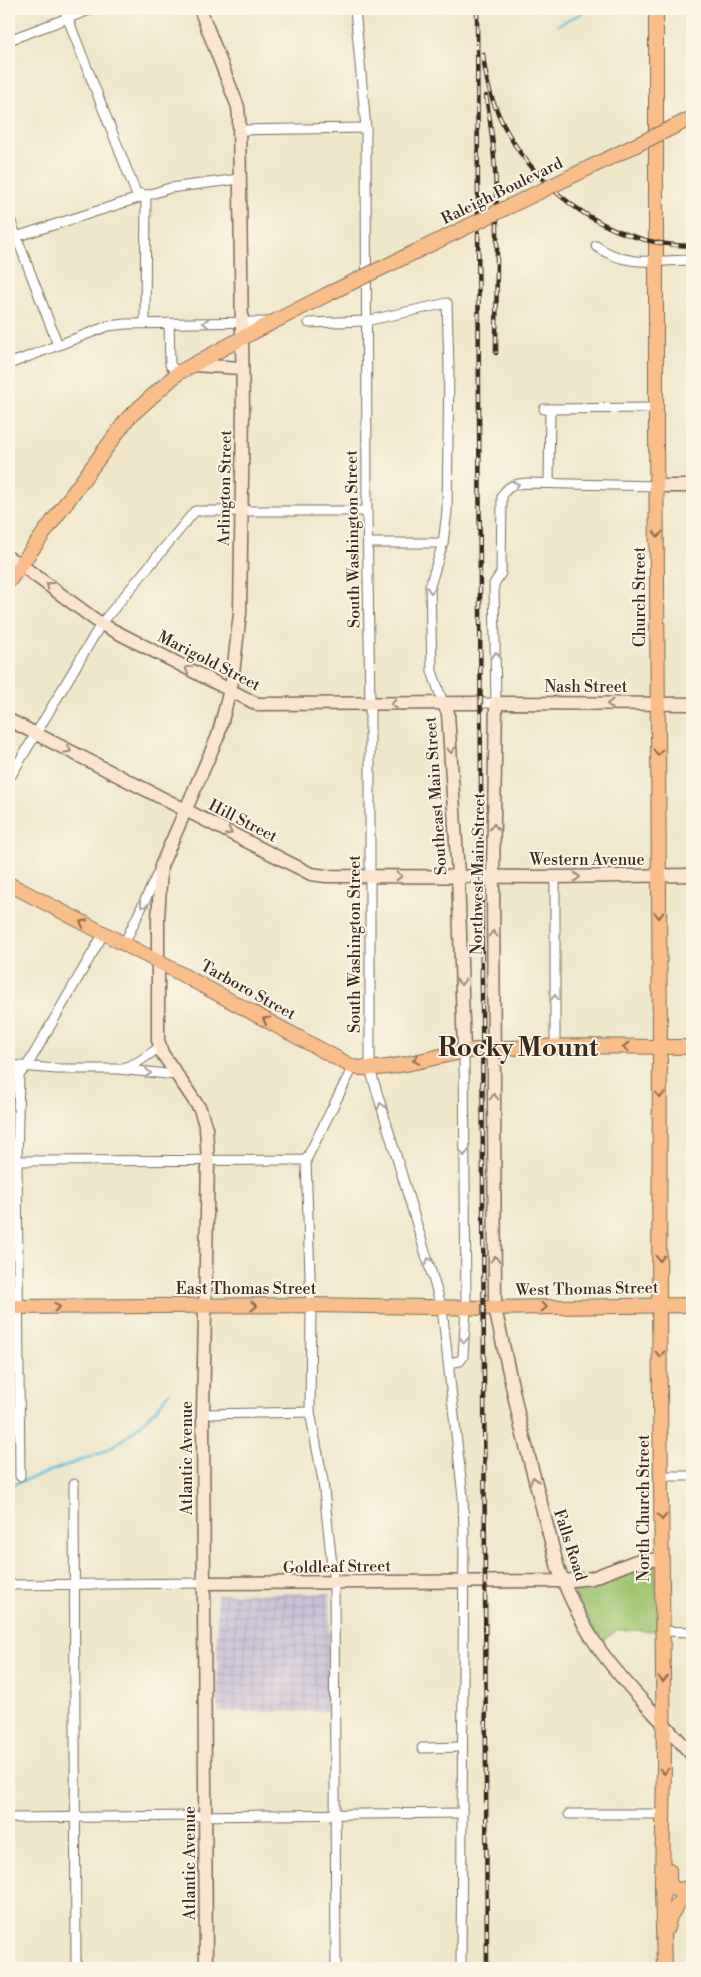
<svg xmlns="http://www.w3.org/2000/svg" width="701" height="1977" font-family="'Libre Bodoni',serif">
<defs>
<pattern id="industrial-grid" width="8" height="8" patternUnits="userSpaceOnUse" patternTransform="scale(1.25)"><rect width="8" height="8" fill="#c9bfd7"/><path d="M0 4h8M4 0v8" fill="none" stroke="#aea4b8"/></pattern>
</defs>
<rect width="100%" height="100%" fill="#fcf5e5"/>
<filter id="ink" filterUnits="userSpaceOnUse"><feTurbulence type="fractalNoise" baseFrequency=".02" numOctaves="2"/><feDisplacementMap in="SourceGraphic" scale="10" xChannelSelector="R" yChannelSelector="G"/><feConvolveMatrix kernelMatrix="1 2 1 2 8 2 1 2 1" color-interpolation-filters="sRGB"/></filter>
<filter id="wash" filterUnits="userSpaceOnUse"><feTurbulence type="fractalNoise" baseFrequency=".0096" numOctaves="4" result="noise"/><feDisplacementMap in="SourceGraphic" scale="20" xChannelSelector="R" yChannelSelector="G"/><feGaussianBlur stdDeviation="1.12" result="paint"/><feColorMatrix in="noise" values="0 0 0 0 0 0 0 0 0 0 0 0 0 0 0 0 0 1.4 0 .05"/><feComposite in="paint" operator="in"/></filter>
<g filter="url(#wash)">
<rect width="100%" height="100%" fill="#eee7ca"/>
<path fill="url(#industrial-grid)" d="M330,1593L331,1711L218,1712L217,1594Z"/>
<path fill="#9ec46f" stroke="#6c7746" d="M652,1565L655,1567L658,1631L617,1630L601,1642L577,1600L575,1592L576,1587L622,1570Z"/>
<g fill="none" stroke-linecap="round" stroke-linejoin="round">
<g stroke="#62c3e0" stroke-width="2.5">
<path d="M558,25L590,9"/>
<path d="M9,1486L101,1453C127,1439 152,1416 170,1392"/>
</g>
</g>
</g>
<g filter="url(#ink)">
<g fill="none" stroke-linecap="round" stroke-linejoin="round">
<g stroke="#7a6c5a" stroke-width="11">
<g id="street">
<path d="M64,9L136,193L146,195L145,323"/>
<path d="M355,9L366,128L367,511L370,704V1069L442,1308L463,1497L464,1532L461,1968"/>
<path d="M9,40L92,9"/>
<path d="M240,130L366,128"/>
<path d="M9,217L58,345"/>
<path d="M9,239L170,188L239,179"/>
<path d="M596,246C627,268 657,260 692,260"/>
<path d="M169,323L170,365L178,373"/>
<path d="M309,323L366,321L447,303L449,367L447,512L443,543L430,586L432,671L443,703"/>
<path d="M9,364L108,326L126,324L269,322"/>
<path d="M544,409L656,408"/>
<path d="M549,483L550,409"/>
<path d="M368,543H443"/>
<path d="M480,703H496L494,584L501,573L502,496C508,485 515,484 527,483L657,486"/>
<path d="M9,779L101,624L195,511H367"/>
<path d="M555,877V1047"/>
<path d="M124,944L159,871"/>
<path d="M9,1065L57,1069H118L177,1075"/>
<path d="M121,1069L138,1062L160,1047"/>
<path d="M306,1160L311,1305L310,1412L323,1481L334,1584L336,1968"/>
<path d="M9,1161L306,1160L353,1067"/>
<path d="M449,1363L460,1361L463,1357L466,1308L464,1051"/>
<path d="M203,1414L310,1412"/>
<path d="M20,1476L17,1161L19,1075L27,1066L104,933"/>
<path d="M662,1476H692"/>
<path d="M74,1484L76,1968"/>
<path d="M9,1585L204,1583"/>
<path d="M663,1631L692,1632"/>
<path d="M422,1748L462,1747"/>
<path d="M569,1814H664"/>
<path d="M9,1818L462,1813"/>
</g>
</g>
<g stroke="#7a6c5a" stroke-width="15">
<g id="secondary">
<path d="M200,9L238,107L239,118L243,411L240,613L232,682L218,736L161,866L158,919V1040L162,1053L200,1109L206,1128L208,1161L203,1414L206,1968"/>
<path d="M193,365L242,368"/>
<path d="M657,486H692"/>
<path d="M9,558L21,565L101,624L257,704L480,703"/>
<path d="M443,703L448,713L458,875L464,1051"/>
<path d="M692,704L496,703L493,876L495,1308L521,1427L558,1568C569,1596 583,1626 600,1650C627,1688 662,1720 692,1755"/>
<path d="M9,720L311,874L326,876L555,877L692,875"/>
<path d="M204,1583L563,1581L592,1578L636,1561L662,1559"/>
</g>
</g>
<g stroke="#7a6c5a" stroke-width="16">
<g id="primary">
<path d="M656,9V429L660,1047L659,1305L664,1764L662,1887L664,1968"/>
<path d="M9,581L128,418L178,373L242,338L326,295"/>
<path d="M9,884L157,961L353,1067C392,1073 436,1054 476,1050C548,1044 620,1047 692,1047"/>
<path d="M9,1307L311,1305L483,1308L692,1305"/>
<path d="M669,1870V1880L672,1888L678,1890L688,1888"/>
<path d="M667,1928L670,1916L690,1886"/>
</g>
</g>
<use href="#street" stroke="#fff" stroke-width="9"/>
<use href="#secondary" stroke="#fce5cf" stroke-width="12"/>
<use href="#primary" stroke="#f8bd88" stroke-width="14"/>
<g stroke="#3b2a1e" stroke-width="4.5">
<g id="rail">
<path d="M477,9L487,1968"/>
<path d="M483,54C485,72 488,90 495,106C526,185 606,246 692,246"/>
<path d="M486,96C502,181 496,268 496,353"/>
</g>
</g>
<use href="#rail" stroke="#fcf5e5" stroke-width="2.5" stroke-dasharray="8" stroke-linecap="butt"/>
<g stroke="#7a6c5a" stroke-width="16" stroke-linecap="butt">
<path id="primary-bridge" d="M326,295L692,118"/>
</g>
<use href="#primary-bridge" stroke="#f8bd88" stroke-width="14"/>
</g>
<defs><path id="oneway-chevron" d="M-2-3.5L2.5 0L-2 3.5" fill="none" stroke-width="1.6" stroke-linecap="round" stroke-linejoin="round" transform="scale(1.25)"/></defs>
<g stroke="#a79f9a">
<use href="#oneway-chevron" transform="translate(206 323) rotate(180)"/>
<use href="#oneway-chevron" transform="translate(516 485) rotate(-13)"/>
<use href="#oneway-chevron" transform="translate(431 590) rotate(94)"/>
<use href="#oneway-chevron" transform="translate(496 655) rotate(-91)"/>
<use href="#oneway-chevron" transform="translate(143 905) rotate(116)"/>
<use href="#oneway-chevron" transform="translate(555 998) rotate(-90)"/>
<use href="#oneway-chevron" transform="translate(148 1073) rotate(5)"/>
<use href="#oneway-chevron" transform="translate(381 1106) rotate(-107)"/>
<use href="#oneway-chevron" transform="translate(464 1153) rotate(91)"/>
<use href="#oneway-chevron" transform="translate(429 1261) rotate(-107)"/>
<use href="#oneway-chevron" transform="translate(464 1340) rotate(93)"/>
</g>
<g stroke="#906c4e">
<use href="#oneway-chevron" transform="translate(658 534) rotate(90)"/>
<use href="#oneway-chevron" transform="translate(658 752) rotate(90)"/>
<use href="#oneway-chevron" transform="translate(659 915) rotate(89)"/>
<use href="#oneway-chevron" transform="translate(83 923) rotate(-153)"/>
<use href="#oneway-chevron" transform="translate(266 1020) rotate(-151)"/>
<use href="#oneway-chevron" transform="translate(626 1047) rotate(-180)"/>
<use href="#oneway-chevron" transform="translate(416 1060) rotate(169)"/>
<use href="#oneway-chevron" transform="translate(660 1095) rotate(90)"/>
<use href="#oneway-chevron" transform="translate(660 1258) rotate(90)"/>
<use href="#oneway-chevron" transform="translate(254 1306)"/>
<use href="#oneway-chevron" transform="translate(57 1307)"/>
<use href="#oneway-chevron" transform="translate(544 1307)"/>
<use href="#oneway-chevron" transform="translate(660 1354) rotate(89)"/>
<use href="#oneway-chevron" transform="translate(662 1517) rotate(90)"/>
<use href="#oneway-chevron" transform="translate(663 1679) rotate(90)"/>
<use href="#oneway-chevron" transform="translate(664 1771) rotate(90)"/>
</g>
<g stroke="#9c8876">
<use href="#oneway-chevron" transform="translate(49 585) rotate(-144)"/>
<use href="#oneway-chevron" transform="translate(188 669) rotate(-152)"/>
<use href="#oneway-chevron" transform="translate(394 704) rotate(179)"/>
<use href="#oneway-chevron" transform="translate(610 704) rotate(-180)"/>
<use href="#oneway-chevron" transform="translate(68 750) rotate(27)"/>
<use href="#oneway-chevron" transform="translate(451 750) rotate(87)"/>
<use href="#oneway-chevron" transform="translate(494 827) rotate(-89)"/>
<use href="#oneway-chevron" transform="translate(229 832) rotate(27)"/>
<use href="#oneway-chevron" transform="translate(399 876)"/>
<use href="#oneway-chevron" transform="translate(577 877)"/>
<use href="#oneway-chevron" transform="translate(493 934) rotate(-90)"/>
<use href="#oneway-chevron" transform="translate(461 982) rotate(88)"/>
<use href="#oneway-chevron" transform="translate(494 1097) rotate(-90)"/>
<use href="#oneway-chevron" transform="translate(495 1259) rotate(-90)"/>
<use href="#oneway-chevron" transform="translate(534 1480) rotate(-104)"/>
</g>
</g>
<g text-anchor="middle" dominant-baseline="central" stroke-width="4" stroke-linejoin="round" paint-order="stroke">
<g font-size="16" fill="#3b2a1e" stroke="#fcf5e5">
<text transform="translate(502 191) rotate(-26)">Raleigh Boulevard</text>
<text transform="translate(225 488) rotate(-89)">Arlington Street</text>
<text transform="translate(353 539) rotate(-91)">South Washington Street</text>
<text transform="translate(640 597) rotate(-90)">Church Street</text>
<text transform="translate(209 661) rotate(27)">Marigold Street</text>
<text x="586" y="687">Nash Street</text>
<text transform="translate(436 796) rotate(-94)">Southeast Main Street</text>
<text transform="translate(243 821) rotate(27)">Hill Street</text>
<text x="587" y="860">Western Avenue</text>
<text transform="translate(478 874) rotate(-89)">Northwest Main Street</text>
<text transform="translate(355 944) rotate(-90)">South Washington Street</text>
<text transform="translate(248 990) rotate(29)">Tarboro Street</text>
<text x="246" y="1289">East Thomas Street</text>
<text transform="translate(587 1289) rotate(-1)">West Thomas Street</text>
<text transform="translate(187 1458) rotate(-90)">Atlantic Avenue</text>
<text transform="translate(644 1508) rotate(-90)">North Church Street</text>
<text transform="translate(570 1545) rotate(72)">Falls Road</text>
<text transform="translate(337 1567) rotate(-1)">Goldleaf Street</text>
<text transform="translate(190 1863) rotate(-90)">Atlantic Avenue</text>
</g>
<g font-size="26" font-weight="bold" fill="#3b2a1e" stroke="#fcf5e5">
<text x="518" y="1048">Rocky Mount</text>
</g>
</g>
<rect width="701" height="1977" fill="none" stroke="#fcf5e5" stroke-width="30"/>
</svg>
